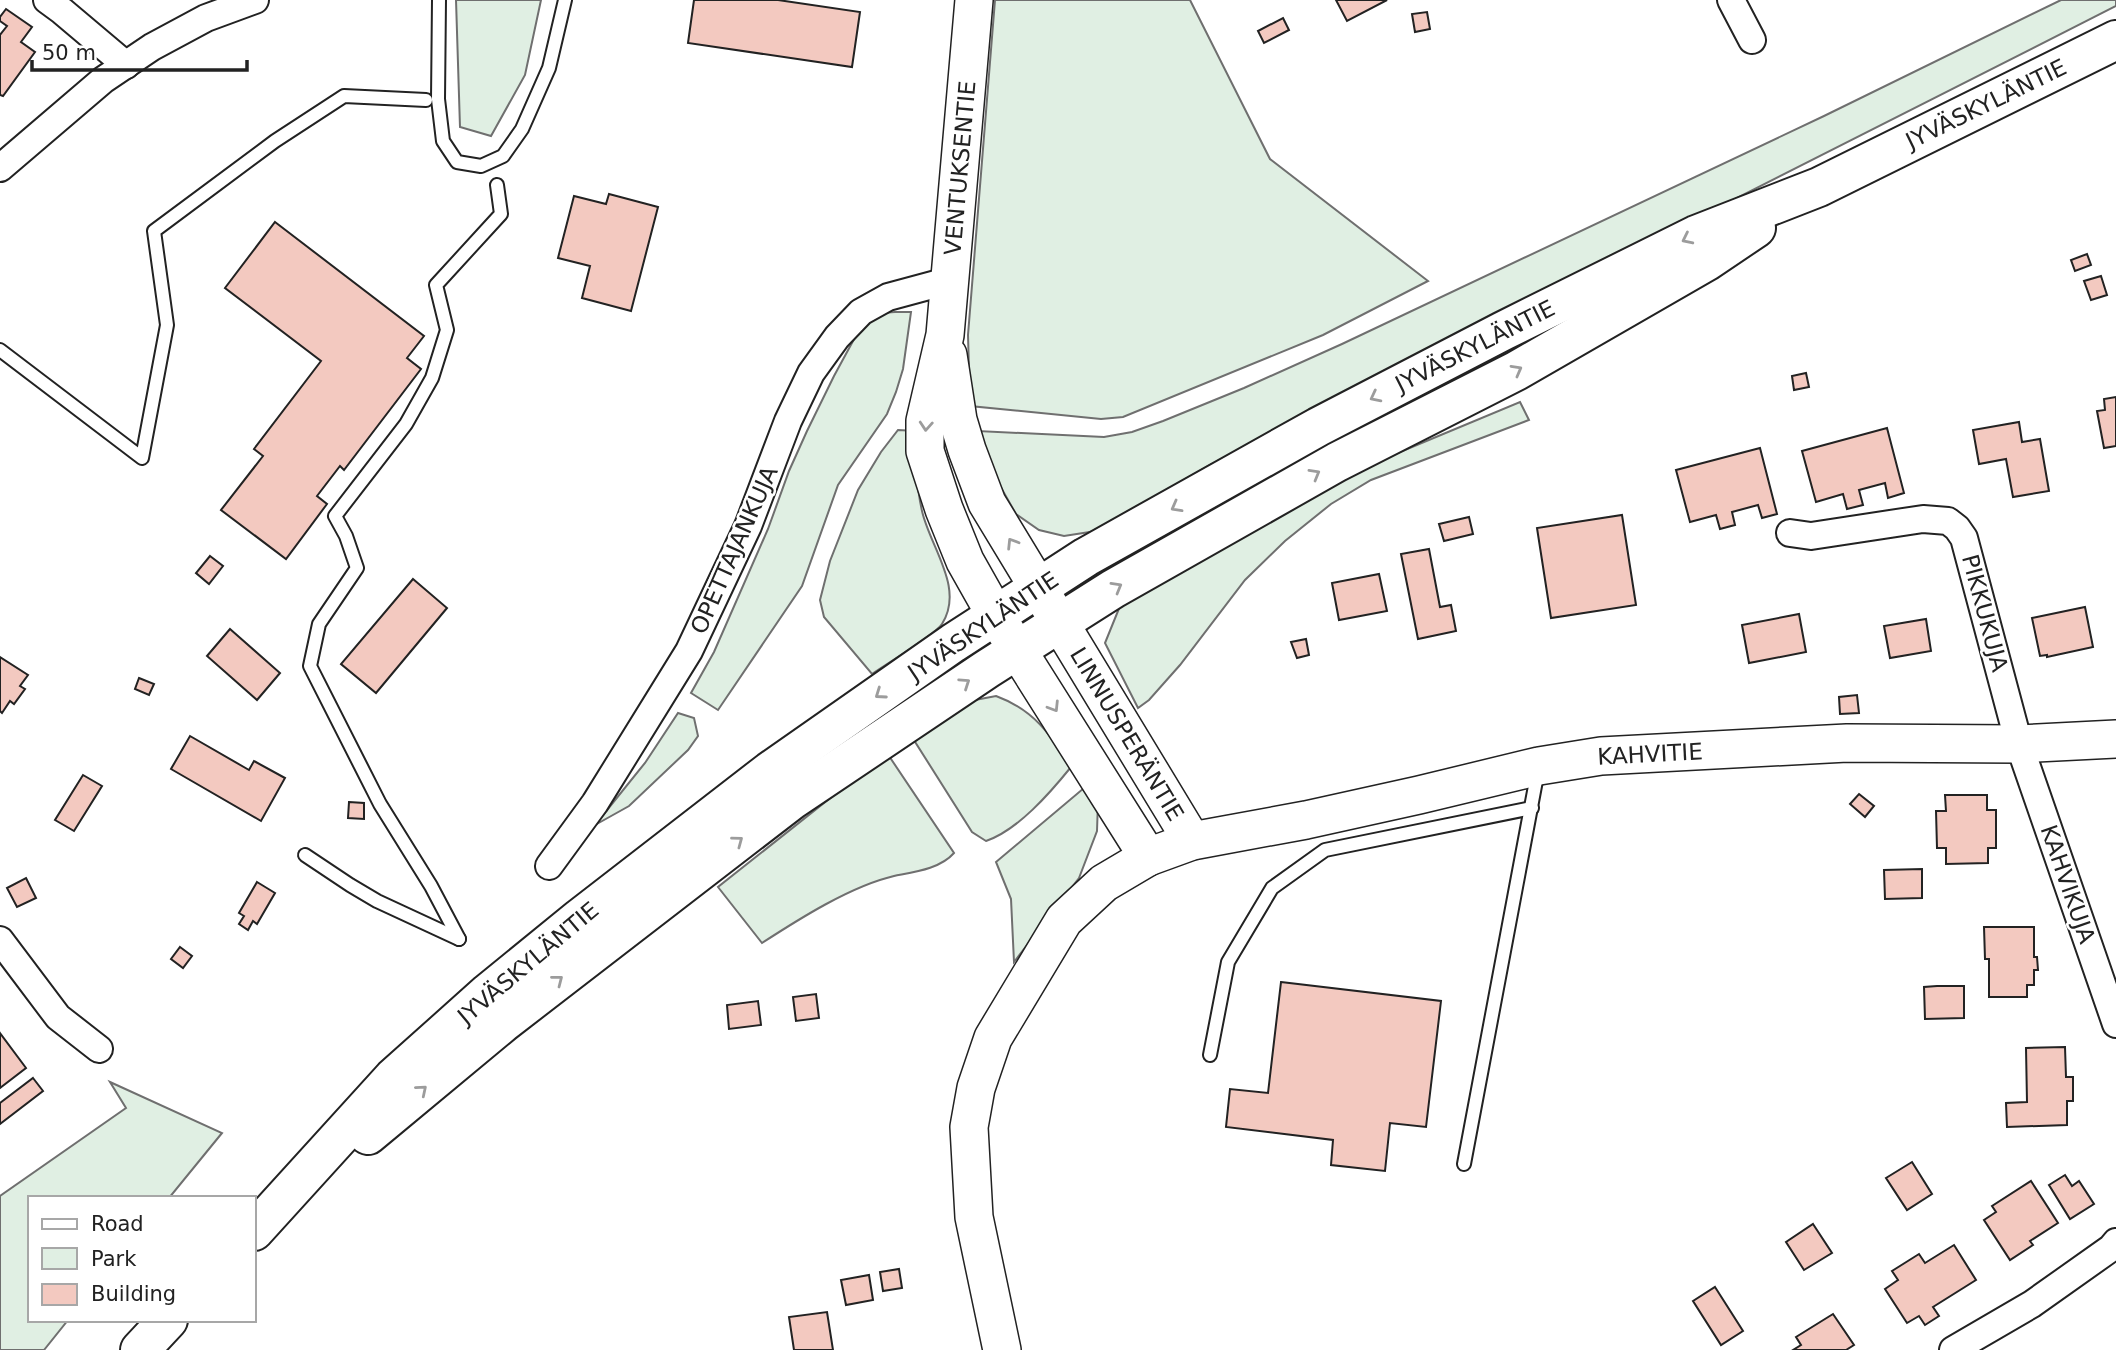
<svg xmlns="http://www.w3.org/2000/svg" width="2116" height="1350" font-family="'DejaVu Sans',sans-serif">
<rect width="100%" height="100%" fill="#fff"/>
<g fill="#e0efe3" stroke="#6f6f6f" stroke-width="2">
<path d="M456,0H541L525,75L491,136L460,127Z"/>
<path d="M995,0H1190L1270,159L1428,281L1323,335L1123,417L1101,419L970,406L968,335Z"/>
<path d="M2061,0H2116V6L1210,465L1096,531L1064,536L1039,530L1016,514L995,477L978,431L1104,437L1132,432L1163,421L1244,388L1342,344L1824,116Z"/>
<path d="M895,312H911L903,369L896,392L887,414L838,485L802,586L718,710L691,693L714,652L768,529L789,471L807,431L834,376L859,330L881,313Z"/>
<path d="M1520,402L1529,420L1371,480L1331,504L1285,541L1245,580L1180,665L1149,700L1138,708L1105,643L1120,606L1340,477Z"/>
<path d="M898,430L916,431C916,458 916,485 922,511C930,547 965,588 942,624C936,634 885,665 872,674L824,617L820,600L830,561L858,490L881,452Z"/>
<path d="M996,696C1034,710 1050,734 1071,767C1050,793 1018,830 986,841L972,832L912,737L975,700Z"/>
<path d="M678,713L694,718L698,736L688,750L629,806L595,825L645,763Z"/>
<path d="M887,753L954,853C940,869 914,872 894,876C851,886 799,919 762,943L718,887Z"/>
<path d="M1084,788L1098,801L1097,831L1079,878L1014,962L1011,899L996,862Z"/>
<path d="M110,1082L222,1133L169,1198H30V1320H68L44,1350H0V1196L126,1108Z"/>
</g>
<g fill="#f3c9c0" stroke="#222" stroke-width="2">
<path d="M694,0H778L860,12L852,67L688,43Z"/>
<path d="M1336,0H1387L1347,21Z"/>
<path d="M6,9L32,27L21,42L35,52L3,96L0,95V35L7,26L0,21V17Z"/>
<path d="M1427,12L1430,29L1415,32L1412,14Z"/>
<path d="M1283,18L1289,30L1264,43L1258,31Z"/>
<path d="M609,194L658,207L631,311L582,298L590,266L558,258L574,196L606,204Z"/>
<path d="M275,222L424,336L407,358L421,369L344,470L340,466L317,496L327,504L286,559L221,510L263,456L254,449L321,361L225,288Z"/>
<path d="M2087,254L2091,265L2075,271L2071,260Z"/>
<path d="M2101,276L2107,295L2091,300L2084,281Z"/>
<path d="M1806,373L1809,387L1794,390L1792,376Z"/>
<path d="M2116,397V446L2104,448L2097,411L2105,410L2104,399Z"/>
<path d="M2019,422L2022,442L2040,439L2049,491L2013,497L2006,459L1979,464L1973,430Z"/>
<path d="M1887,428L1904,493L1888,498L1885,483L1859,490L1863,505L1847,509L1843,494L1816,502L1802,451Z"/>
<path d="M1760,448L1777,514L1762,518L1758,505L1732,512L1735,525L1720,529L1716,515L1690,522L1676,470Z"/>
<path d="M1622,515L1636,605L1551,618L1537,528Z"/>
<path d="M1469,517L1473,534L1444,541L1439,524Z"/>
<path d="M1429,549L1440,607L1451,605L1456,631L1418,639L1401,554Z"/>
<path d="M210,556L223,566L209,584L196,573Z"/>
<path d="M1379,574L1387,611L1339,620L1332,583Z"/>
<path d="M413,579L447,608L376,693L341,664Z"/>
<path d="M2085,607L2093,647L2047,657V655L2040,656L2032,618Z"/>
<path d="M1799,614L1806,652L1749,663L1742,625Z"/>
<path d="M1926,619L1931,651L1890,658L1884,626Z"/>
<path d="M230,629L280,673L257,700L207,656Z"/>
<path d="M1306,639L1309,655L1297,658L1291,642Z"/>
<path d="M0,657L28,675L20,686L25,689L14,704L10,701L2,713L0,711Z"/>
<path d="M139,678L154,684L149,695L135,689Z"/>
<path d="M1857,695L1859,713L1840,714L1839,697Z"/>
<path d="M190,736L249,770L254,761L285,778L261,821L171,769Z"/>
<path d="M83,775L102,786L74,831L55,820Z"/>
<path d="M1859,794L1874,806L1865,817L1850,804Z"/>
<path d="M1945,795H1987V810H1996V848H1988V863L1946,864V848H1937L1936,811H1946Z"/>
<path d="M349,802L364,803V819L348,818Z"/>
<path d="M1922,869V898L1885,899L1884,870Z"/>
<path d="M26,878L36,898L17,907L7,888Z"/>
<path d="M257,882L275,893L257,924L253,921L248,930L239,924L244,916L239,913Z"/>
<path d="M1984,927H2034V957H2037L2038,970H2034V985H2027V997H1989V959H1985Z"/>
<path d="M180,947L192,956L183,968L171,959Z"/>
<path d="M1281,982L1441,1001L1426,1127L1390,1123L1385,1171L1331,1165L1333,1140L1226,1127L1230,1089L1268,1093Z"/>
<path d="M1937,986H1964V1018L1925,1019L1924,987Z"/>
<path d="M816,994L819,1018L796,1021L793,997Z"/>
<path d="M758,1001L761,1025L729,1029L727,1005Z"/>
<path d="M0,1033L26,1068L0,1088Z"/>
<path d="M2065,1047L2066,1077H2073V1101H2067V1125L2007,1127L2006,1103L2027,1102L2026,1048Z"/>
<path d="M33,1078L43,1091L0,1124V1103Z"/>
<path d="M1912,1162L1932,1194L1907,1210L1886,1178Z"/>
<path d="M2065,1175L2072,1186L2079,1181L2094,1204L2070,1219L2049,1185Z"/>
<path d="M2031,1181L2058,1223L2030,1241L2033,1245L2010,1260L1984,1220L1996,1212L1992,1206Z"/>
<path d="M1813,1224L1832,1253L1804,1270L1786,1242Z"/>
<path d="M1954,1245L1976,1280L1933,1307L1939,1316L1925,1325L1919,1316L1907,1323L1885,1289L1898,1280L1892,1271L1919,1254L1925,1263Z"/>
<path d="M899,1269L902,1288L883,1291L880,1272Z"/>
<path d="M869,1275L873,1300L846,1305L841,1280Z"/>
<path d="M1715,1287L1743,1331L1721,1345L1693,1301Z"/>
<path d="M827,1312L833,1350H794L789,1317Z"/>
<path d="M1833,1314L1854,1345L1846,1350H1793L1801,1345L1796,1337Z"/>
</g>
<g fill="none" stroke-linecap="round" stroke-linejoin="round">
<g stroke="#222" stroke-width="16">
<g id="lane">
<path d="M439,0L438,99L443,141L457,162L481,166L503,156L522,129L549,68L565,0"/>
<path d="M0,350L142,458L167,325L154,231L275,141L344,96L426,100"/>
<path d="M305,855L350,885L377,901L459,939"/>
<path d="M459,939L431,886L380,804L310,666L319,624L357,568L346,536L335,516L406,424L432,378L447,330L436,285L501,214L497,185"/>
<path d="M1210,1055L1228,962L1272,888L1325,850L1532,808"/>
<path d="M1464,1164L1538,770"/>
</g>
</g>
<g stroke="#222" stroke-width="30">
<g id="street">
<path d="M47,0L62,11L126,65"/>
<path d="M1731,0L1752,40"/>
<path d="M0,168L103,80L152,47L206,18L255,0"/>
<path d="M1790,533L1811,536L1923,519L1948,521L1957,528L1964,538L2019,744L2116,1024"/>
<path d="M549,866L595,803L689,651L748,526L788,421L811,373L837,337L861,312L888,297L951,280"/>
<path d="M0,940L58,1017L99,1049"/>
<path d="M1953,1350L2032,1304L2111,1248L2116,1242"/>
</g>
</g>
<g stroke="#222" stroke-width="40">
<g id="secondary">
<path d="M974,0L945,335L925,421V451L944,509L965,561L996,616L1148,857"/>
<path d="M948,355L958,420L967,450L987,503L1192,841"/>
<path d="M1002,1350L974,1217L969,1127L976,1088L993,1038L1064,920L1104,883L1148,857L1192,841L1306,820L1419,795L1539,766L1601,756L1847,743L2019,744L2116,739"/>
</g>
</g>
<g stroke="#222" stroke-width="42">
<g id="highway">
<path d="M368,1135L504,1022L792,800L987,669L1113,589L1337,462L1516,371L1707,261L1756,228"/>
<path d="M254,1231L393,1078L488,993L580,918L770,771L953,643L1086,557L1318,427L1503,331L1696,235L1819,187L2116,40"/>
<path d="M140,1350L168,1320"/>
</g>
</g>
<use href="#lane" stroke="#fff" stroke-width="12"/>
<use href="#street" stroke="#fff" stroke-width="26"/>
<use href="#secondary" stroke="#fff" stroke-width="37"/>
<use href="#highway" stroke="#fff" stroke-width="38"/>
</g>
<defs><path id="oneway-chevron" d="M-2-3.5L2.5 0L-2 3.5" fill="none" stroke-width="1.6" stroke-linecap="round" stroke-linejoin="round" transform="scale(1.75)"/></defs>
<g stroke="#9c9c9c">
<use href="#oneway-chevron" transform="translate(1687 239) rotate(154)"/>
<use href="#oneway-chevron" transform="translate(1517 370) rotate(-29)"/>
<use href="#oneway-chevron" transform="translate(1375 397) rotate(153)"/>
<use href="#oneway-chevron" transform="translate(926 426) rotate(94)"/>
<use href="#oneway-chevron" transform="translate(1315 474) rotate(-30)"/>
<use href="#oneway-chevron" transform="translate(1176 507) rotate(151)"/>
<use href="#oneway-chevron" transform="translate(1012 543) rotate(-122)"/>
<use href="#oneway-chevron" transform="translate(1117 587) rotate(-30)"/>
<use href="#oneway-chevron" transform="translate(965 683) rotate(-34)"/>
<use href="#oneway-chevron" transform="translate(880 694) rotate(145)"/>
<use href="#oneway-chevron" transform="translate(1054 707) rotate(58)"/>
<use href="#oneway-chevron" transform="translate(738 841) rotate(-37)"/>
<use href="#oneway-chevron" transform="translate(558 980) rotate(-38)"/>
<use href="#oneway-chevron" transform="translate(422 1090) rotate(-40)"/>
</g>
<g text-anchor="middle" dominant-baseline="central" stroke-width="5" stroke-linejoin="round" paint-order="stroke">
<g font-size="23" fill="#222" stroke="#fff">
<text transform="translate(1986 104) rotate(-26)">JYVÄSKYLÄNTIE</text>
<text transform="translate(960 168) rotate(-85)">VENTUKSENTIE</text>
<text transform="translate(1475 346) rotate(-27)">JYVÄSKYLÄNTIE</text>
<text transform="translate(734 550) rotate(-66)">OPETTAJANKUJA</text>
<text transform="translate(1985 613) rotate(75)">PIKKUKUJA</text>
<text transform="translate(983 626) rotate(-34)">JYVÄSKYLÄNTIE</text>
<text transform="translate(1127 734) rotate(59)">LINNUSPERÄNTIE</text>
<text transform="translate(1650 754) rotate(-3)">KAHVITIE</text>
<text transform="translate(2068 884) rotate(71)">KAHVIKUJA</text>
<text transform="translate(528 963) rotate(-40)">JYVÄSKYLÄNTIE</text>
</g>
</g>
<rect x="28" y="1196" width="228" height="126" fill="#ffffff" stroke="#a7a7a7" stroke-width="2"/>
<rect x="42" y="1219" width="35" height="10" fill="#ffffff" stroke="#a7a7a7" stroke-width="2"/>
<text x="91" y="1231" font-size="21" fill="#222222">Road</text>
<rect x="42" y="1248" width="35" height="21" fill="#e0efe3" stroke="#a7a7a7" stroke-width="2"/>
<text x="91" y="1266" font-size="21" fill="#222222">Park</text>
<rect x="42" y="1284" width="35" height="21" fill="#f3c9c0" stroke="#a7a7a7" stroke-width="2"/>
<text x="91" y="1301" font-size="21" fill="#222222">Building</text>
<path d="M32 60v10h215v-10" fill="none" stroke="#222222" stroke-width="3.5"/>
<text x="42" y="60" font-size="21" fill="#222222" stroke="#ffffff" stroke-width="5" paint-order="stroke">50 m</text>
</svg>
